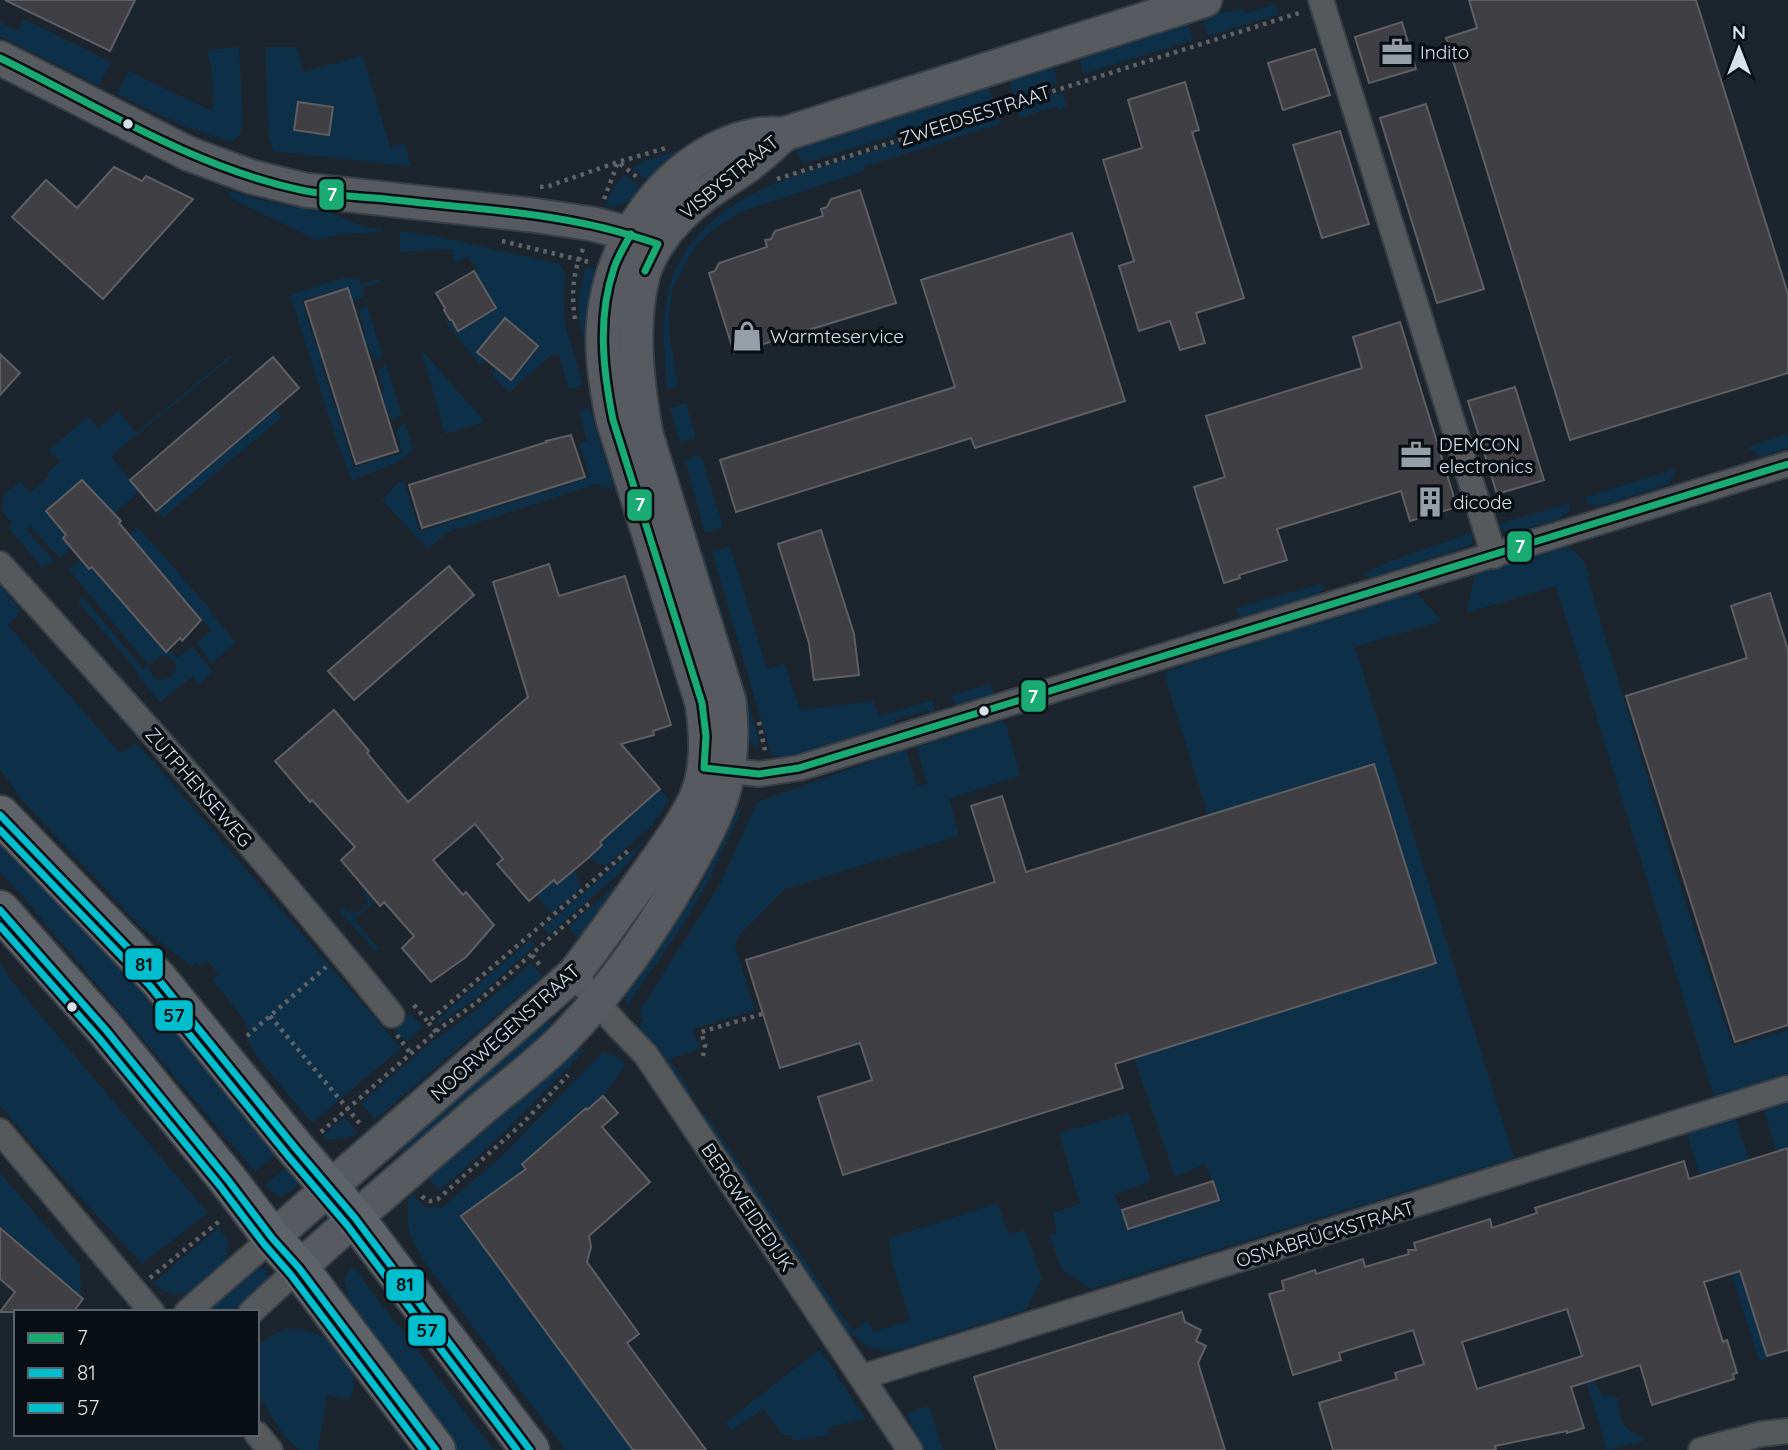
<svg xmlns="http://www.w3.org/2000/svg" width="1788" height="1450" font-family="Quicksand,sans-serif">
<rect width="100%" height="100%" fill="#1c252d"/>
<g fill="#0e2f48" fill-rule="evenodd">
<path d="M1275,4L1278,14L1208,36L1203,23L1206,15L1242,9L1247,13Z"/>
<path d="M24,19L111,62L99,86L0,36V22L18,31Z"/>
<path d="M1176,20L1189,27L1193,40L1083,74L1079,55Z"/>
<path d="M239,47L243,122L240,135L231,142L182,125L117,94L128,71L213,111L212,71L207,50Z"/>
<path d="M265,47H296L304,72L363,55L390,147L405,144L411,167L274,151L269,139Z"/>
<path d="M1053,65L1058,83L1014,97L1010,83L1013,76Z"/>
<path d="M983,84L989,89L995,103L803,164L796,148L888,109Z"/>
<path d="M1062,92L1067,108L1059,110L1057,106L1020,118L1016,106Z"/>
<path d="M997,112L1001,124L863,167L864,171L741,212L713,230L695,246L673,288L669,314V333L678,386L667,390C664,350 658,302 678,264C716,193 798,174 870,152C912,138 955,125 997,112Z"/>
<path d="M685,148L686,152L650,183L632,168L643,162Z"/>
<path d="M624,174L643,189C632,201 621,207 605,207L610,194Z"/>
<path d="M231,191L278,204L326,211L365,227L382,229V232L343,234L316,240L228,197Z"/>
<path d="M400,231L431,235L560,264L565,272L563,297L565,325L583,385L569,389L559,354L550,356L509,393L507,391L490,372L497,368L511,379L538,345L504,318L477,351L487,360L480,365L445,321L452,320L459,330L496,308L474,271L477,268L468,257L453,263L452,249L400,252Z"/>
<path d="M588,267L600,270L595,381L580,326L579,297L585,268Z"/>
<path d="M343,278H359L361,284L379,279L380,282L362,288L364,298L353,301L348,287L302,300L316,348L365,333L358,311L367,305L383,357L374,360L368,345L320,359L335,408L384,392L378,371L386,364L402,416L391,420L385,405L339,419L354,467L402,453L396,430L405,423L413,450L397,463L352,480L338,445L290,295Z"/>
<path d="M421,349L485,422L445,434Z"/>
<path d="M231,355L232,357L111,456L140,491L114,514L82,480L46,511L66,535L63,538L71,547L67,552L59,558L30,526L26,529L54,561L42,567L8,527L13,524L2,511L4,495L20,481L30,493L49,476L47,473L61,461L48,451L88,416L98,428L118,411L136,433Z"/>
<path d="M686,403L696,438L680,442L670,408Z"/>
<path d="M589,407L613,485L601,489L599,483L448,532L428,549L382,500L399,482L404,481L420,531L469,516L456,474L467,470L481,512L529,497L515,452L525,450L540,494L590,477L579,444L587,441L579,411Z"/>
<path d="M274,409L282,417L163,518L156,511Z"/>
<path d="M1788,434V448L1761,457L1747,447Z"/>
<path d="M701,455L723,527L705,533L685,460Z"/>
<path d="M1675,469L1669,484L1601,506L1588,504L1585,497Z"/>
<path d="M1569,503L1570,510L1561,518L1510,534L1496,525Z"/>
<path d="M138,527L212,611L211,613L236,642L211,664L197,642L211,630L129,534Z"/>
<path d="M1476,531L1471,545L1371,578L1363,574L1386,563Z"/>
<path d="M1565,545C1580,554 1583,559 1590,575L1587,576L1676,872L1733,1046L1788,1030V1073L1714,1097L1556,586L1467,613L1475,573Z"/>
<path d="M730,546L767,669L785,664L800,710L873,701L879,716L932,700L935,709L931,715L928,710L894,720L896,726L792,758H780L771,754L712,552Z"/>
<path d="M704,554L756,728L759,747L757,748L747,738L692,559Z"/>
<path d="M81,559L92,567L166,651L169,649L177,658L192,646L213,671L199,685L192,677L160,702L137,675L139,673L78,602L83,597L143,669L149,666L69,570ZM162,655C198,662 154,701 149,665Z"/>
<path d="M1324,583V589L1319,593L1241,619L1235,608Z"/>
<path d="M0,585L20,609L18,615L8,625L120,753L131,745H139L399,1046L400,1049L312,1123L256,1056L246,1038L251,1034C242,1014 226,997 212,980L218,974L208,961L200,966L197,963L192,967L141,927L21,799L0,769Z"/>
<path d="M1414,590L1442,621L1355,647L1514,1158L1091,1289L1062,1270L1049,1235L1057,1233L1053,1213L1080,1204L1059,1133L1129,1113L1151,1181L1114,1195L1122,1210L1128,1229L1219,1200L1205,1164L1175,1177L1134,1058L1436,963L1374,764L1208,816L1165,677L1167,671Z"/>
<path d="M990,684L995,695L960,706L954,703L951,695Z"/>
<path d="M1001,721L1006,724L1020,776L949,799L959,836L785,889L737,938L735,946L755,1010L693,1029L700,1049L669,1059L693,1095H685L638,1024L644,1021L639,1012L721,882L757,802L906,749L917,786L927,784L917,747Z"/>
<path d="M660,789L669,800L652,826L606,866L587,859L602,845L600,842Z"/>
<path d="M738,809L741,810L708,882L684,923L627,1006L625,994L626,977L663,923L694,898L720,847L733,816Z"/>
<path d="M0,832L93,929L281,1150L255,1172L12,884L0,872Z"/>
<path d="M646,839L620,873L549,934L543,928Z"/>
<path d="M575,869L580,889L552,913L536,895L554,880L558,883Z"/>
<path d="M628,875L582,943L569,928V926Z"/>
<path d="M363,889L374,902L354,920L379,949L376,952L339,910L343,906L348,912L353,914L360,911L368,902L362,890Z"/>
<path d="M530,940L534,946L479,996L439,1023L437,1020Z"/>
<path d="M0,962L10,979L208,1213L142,1264L46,1160L0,1106Z"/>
<path d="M531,963L542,976L375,1120L361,1103L433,1041L479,1008Z"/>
<path d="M410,1013L423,1027L406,1042L395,1029L396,1026Z"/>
<path d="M544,1022H551L556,1027L407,1155L399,1148Z"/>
<path d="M587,1048L507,1130L439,1191L422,1172L486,1115L501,1117L574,1052Z"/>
<path d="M603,1052L614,1055L626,1064L603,1096L587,1110L585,1108L522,1163L526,1170L461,1217L633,1450H565L426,1264C408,1234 404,1227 410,1192L427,1209L436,1205L440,1209L502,1156Z"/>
<path d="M1788,1103V1148L1776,1152L1764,1110Z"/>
<path d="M705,1113L853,1332L867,1321L874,1332L910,1320L893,1266L889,1238L997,1203L1009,1234L1025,1230L1042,1279L1026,1310L893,1352L870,1348L852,1334L847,1337L700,1117Z"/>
<path d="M344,1117L358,1133C346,1139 335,1141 322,1137Z"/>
<path d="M1729,1117L1736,1119L1749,1160L1710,1173L1767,1356V1359L1759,1360L1686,1131Z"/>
<path d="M290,1164C303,1179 301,1189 281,1196L272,1192L265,1185Z"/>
<path d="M0,1173L80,1265L81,1297L0,1226Z"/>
<path d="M219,1227C221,1231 226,1237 228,1241C233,1263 203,1291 184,1294C171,1297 162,1291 153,1283Z"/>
<path d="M258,1268H264L270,1277L269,1284L238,1312H208Z"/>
<path d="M351,1268L357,1270L363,1280L494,1450H457L350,1303L344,1280Z"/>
<path d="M287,1329C318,1328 331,1339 346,1363C350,1369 355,1378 354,1384C354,1389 351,1396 350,1400L327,1395L318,1450H300L286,1438L257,1394V1347C267,1338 274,1332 287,1329Z"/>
<path d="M820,1349L866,1419L828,1427L830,1435L794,1441L791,1435H782L764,1409L732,1430L726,1422Z"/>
<path d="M1593,1381L1603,1395L1619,1398C1616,1416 1624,1432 1642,1436L1644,1441L1607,1450L1587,1384Z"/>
<path d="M929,1406L943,1450H925C917,1438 909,1427 908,1412Z"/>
</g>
<g fill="#404044" stroke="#5f5e62" stroke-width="2" fill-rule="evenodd">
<path d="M5,0H135L110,51Z"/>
<path d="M1469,0H1696L1788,294V373L1570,440L1446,38L1477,28Z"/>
<path d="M1402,22L1416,69L1369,83L1355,37Z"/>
<path d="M1315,49L1330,95L1283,110L1268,63Z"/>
<path d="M1185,82L1199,130L1192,132L1244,298L1196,313L1205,343L1180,350L1170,321L1139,331L1119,266L1134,261L1103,160L1142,148L1128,100Z"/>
<path d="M298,102L333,107L329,135L294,130Z"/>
<path d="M1426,104L1484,289L1437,303L1380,118Z"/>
<path d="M1340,131L1369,224L1322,238L1293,145Z"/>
<path d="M114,167L142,181L146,176L193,199L103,299L12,217L46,180L77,208Z"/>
<path d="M860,190L896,303L734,353L709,273L715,271L719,263L767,247L765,240L771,239L775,231L823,216L821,209L827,207L831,199Z"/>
<path d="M1072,233L1125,401L975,448L971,438L736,512L720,460L955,387L921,280Z"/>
<path d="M474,271L496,308L458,331L452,320H450L444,310L445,308L436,293Z"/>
<path d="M348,288L398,451L356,464L305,302Z"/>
<path d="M505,318L538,346L511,380L477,352Z"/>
<path d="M1400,322L1457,507L1410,521L1401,491L1277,529L1287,560L1239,575L1240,578L1224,583L1194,487L1225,477L1206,416L1362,368L1353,337Z"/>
<path d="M0,354L20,373L0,395Z"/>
<path d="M273,357L299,388L156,511L130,480Z"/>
<path d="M1515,387L1544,480L1497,494L1468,401Z"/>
<path d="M571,435L585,477L422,528L409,485L547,442L546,441Z"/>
<path d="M82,480L121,521L119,523L201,620L182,641L180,638L166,652L92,567L89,569L63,538L66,535L46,511Z"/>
<path d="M821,530L854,634L859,675L814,680L809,643L778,544Z"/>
<path d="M549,564L559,596L625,576L671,725L653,731L654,735L621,744L660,789L600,842L602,845L587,859L557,884L554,880L529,901L497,864L503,859L475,824L433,860L463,895L466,892L494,925L466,957L431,982L402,948L414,936L384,902L380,906L341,860L355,847L312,800L310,802L275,761L334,710L369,751L367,753L408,802L528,697L493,582Z"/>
<path d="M449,566L474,595L354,700L328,671Z"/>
<path d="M1770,593L1788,650V1025L1735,1042L1626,696L1747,658L1731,606Z"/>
<path d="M1374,764L1436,963L1115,1064L1123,1088L843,1175L818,1097L872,1080L860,1043L780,1068L746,960L995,882L971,806L1002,796L1026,872Z"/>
<path d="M603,1096L618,1113L602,1127L650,1182L589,1236L591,1247L587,1262L639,1334L627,1343L706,1450H633L461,1216L526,1169L522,1164L586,1108L587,1110Z"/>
<path d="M1788,1148V1350L1767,1356L1740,1271L1704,1282L1723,1342L1727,1340L1737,1373L1733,1374L1734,1379L1652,1405L1640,1365L1571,1387L1584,1428L1567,1433V1431L1495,1446L1496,1450H1333L1319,1403L1397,1379L1395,1373L1424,1364L1413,1330L1339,1353L1341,1360L1293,1375L1269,1294L1284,1290L1282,1281L1315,1270L1316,1274L1363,1259L1365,1267L1409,1254L1408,1250H1416L1414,1243L1490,1219L1492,1228L1537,1213L1535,1208L1684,1161L1689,1179ZM1567,1309L1582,1356L1477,1389L1462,1342Z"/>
<path d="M1213,1181L1219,1200L1128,1229L1122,1210Z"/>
<path d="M0,1228L83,1299L73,1312H0L15,1292L0,1279Z"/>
<path d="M1182,1312L1185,1322L1201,1330L1196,1341L1206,1346L1198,1363L1225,1450H997L974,1377Z"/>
</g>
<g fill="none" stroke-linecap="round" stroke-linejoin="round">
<g stroke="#383f46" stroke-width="28">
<g id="street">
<path d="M1321,0L1494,556"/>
<path d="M0,564C134,711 267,860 392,1015"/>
<path d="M711,769L759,774L799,768L1788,464"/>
<path d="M574,974L616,1024L646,1055L910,1450"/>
<path d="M0,1131L152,1312"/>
<path d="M187,1312L272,1238"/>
<path d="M251,1312L299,1268"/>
<path d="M862,1377L1788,1088"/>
<path d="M257,1434L270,1450"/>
<path d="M1701,1450L1761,1434L1788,1431"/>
</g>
</g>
<g stroke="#383f46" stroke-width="37">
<g id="secondary">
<path d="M0,58L189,154L252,177L305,190L532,215L593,224L631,234L649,241"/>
<path d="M272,1238L574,974C600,940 625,905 650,870C666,847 684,824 696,798C709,768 707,734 702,703L613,420C605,381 599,343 606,304C619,227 677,150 757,135C766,133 775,134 784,134L1205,0"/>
<path d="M299,1268C358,1215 419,1163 479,1111C507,1087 538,1065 564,1038C614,987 656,925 691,862C700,846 710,828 717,810C731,776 733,737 729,701L646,434C637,383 630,326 643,275C649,254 664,232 679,217C700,195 723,183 747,166C760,157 772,145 784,134"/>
</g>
</g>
<g stroke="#383f46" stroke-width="42">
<g id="primary">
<path d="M0,815L158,979L297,1150L355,1218L530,1450"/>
<path d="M0,910L106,1030L228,1180L272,1238L299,1268L436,1450"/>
</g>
</g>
<g stroke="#5f6367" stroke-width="4.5" stroke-dasharray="3.5 5" stroke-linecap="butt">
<path d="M777,179L1302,12"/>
<path d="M540,187L549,186L618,162L638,178"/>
<path d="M604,199L618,162L666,148"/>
<path d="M502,241L589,262"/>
<path d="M575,319C571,294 573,272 583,249"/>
<path d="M759,722L765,751"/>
<path d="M532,955L542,968"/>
<path d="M414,1005L428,1022"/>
<path d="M270,1016L362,1126"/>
<path d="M436,1032L428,1022L628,851"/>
<path d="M397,1035L411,1054"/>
<path d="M247,1036L326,967"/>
<path d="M703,1056L705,1045L701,1032L762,1014"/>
<path d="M321,1132L439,1029L476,1003L591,902"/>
<path d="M422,1196C427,1202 431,1202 438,1199L524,1122L568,1075"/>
<path d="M150,1278L222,1219"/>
</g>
<use href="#street" stroke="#56595c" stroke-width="24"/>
<use href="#secondary" stroke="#575b5f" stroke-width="33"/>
<use href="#primary" stroke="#5d6368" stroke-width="38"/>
<g stroke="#070e14" stroke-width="12">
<g id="bus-1">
<path d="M0,58C98,106 193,167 301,190C329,196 358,196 386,199C453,207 520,210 586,224C611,229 634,236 658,244L645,271"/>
<path d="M631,234C625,245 618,256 614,268C597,318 603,370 613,420L702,703L706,736L704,768L759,774L799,768L1788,464"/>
</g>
</g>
<g stroke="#070e14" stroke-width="12">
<g id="bus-2">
<path d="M0,815L158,979L297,1150L355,1218L530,1450"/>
<path d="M0,910L106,1030L228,1180L272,1238L299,1268L436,1450"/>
</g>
</g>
<g stroke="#070e14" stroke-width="12">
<g id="bus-3">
<path d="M0,830L150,986L289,1157L347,1225L517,1450"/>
<path d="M0,926L98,1037L220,1186L264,1244L291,1275L423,1450"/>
</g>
</g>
<use href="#bus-1" stroke="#1aab75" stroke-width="7"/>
<use href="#bus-2" stroke="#00becd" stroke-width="7"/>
<use href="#bus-3" stroke="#00becd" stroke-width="7"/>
</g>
<defs>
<g id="office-bare" transform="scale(2.415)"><path d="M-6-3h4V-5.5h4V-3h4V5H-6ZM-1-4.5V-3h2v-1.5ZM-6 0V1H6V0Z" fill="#969fa8" stroke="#070e14" stroke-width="2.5" paint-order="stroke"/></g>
<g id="shop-bare" transform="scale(2.415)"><path d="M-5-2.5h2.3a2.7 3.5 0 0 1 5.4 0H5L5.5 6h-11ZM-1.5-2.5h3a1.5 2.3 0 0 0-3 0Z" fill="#969fa8" stroke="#070e14" stroke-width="2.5" paint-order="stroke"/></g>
<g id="building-bare" transform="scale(2.415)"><path d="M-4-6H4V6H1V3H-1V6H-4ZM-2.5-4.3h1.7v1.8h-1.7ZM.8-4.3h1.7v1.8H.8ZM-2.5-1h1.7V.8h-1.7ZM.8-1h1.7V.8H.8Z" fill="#969fa8" stroke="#070e14" stroke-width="2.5" paint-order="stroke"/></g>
</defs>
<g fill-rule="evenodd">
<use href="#office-bare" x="1397" y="52"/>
<use href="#shop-bare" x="747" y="336"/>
<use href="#office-bare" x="1416" y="455"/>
<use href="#building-bare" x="1430" y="502"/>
</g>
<g fill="#d7e1ea" stroke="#070e14" stroke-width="2.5">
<circle cx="128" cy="124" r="6"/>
<circle cx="984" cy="711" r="6"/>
<circle cx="72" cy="1007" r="6"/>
</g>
<g text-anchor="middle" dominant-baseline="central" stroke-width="7" stroke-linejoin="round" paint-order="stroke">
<g font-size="19" fill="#d7e1ea" stroke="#070e14" text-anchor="start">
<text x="1420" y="52">Indito</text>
<text x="770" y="336">Warmteservice</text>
<text x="1439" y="444">DEMCON<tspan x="1439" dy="22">electronics</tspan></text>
<text x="1453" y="502">dicode</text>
</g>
<g font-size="19" fill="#d7e1ea" stroke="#070e14">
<text transform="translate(975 115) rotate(-18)">ZWEEDSESTRAAT</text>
<text transform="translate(729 177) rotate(-39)">VISBYSTRAAT</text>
<text transform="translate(199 787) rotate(49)">ZUTPHENSEWEG</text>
<text transform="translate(505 1032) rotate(-42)">NOORWEGENSTRAAT</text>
<text transform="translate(748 1207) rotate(56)">BERGWEIDEDIJK</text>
<text transform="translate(1325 1234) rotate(-17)">OSNABRÜCKSTRAAT</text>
</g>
</g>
<g stroke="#070e14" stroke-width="2.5">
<rect x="318" y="178" width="27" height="33" rx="7" fill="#1aab75"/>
<rect x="626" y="488" width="27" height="34" rx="7" fill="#1aab75"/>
<rect x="1506" y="530" width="27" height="33" rx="7" fill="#1aab75"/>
<rect x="1020" y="679" width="27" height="34" rx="7" fill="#1aab75"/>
<rect x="124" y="947" width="40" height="34" rx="7" fill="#00becd"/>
<rect x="154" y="999" width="40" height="33" rx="7" fill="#00becd"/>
<rect x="385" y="1268" width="40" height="34" rx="7" fill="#00becd"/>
<rect x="407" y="1314" width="40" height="33" rx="7" fill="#00becd"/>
</g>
<g font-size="19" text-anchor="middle" font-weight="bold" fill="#fff">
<text x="332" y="201">7</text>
<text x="640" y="511">7</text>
<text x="1520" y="553">7</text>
<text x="1033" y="703">7</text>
</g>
<g font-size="19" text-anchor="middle" font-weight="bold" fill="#111">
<text x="144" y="971">81</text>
<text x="174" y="1022">57</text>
<text x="405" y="1291">81</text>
<text x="427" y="1337">57</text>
</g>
<rect x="14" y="1310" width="245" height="126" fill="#070e14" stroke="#5a626a" stroke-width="2"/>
<rect x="28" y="1333" width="35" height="10" fill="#1aab75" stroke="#5a626a" stroke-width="2"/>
<text x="77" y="1345" font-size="21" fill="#d7e1ea">7</text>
<rect x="28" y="1368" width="35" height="10" fill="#00becd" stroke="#5a626a" stroke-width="2"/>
<text x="77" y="1380" font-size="21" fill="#d7e1ea">81</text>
<rect x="28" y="1403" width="35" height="10" fill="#00becd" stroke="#5a626a" stroke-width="2"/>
<text x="77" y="1415" font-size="21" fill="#d7e1ea">57</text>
<g transform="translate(1739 49)" stroke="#070e14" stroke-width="5" paint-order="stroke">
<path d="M0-5L12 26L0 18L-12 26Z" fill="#d7e1ea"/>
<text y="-10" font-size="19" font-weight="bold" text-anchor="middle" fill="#d7e1ea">N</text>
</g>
</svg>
